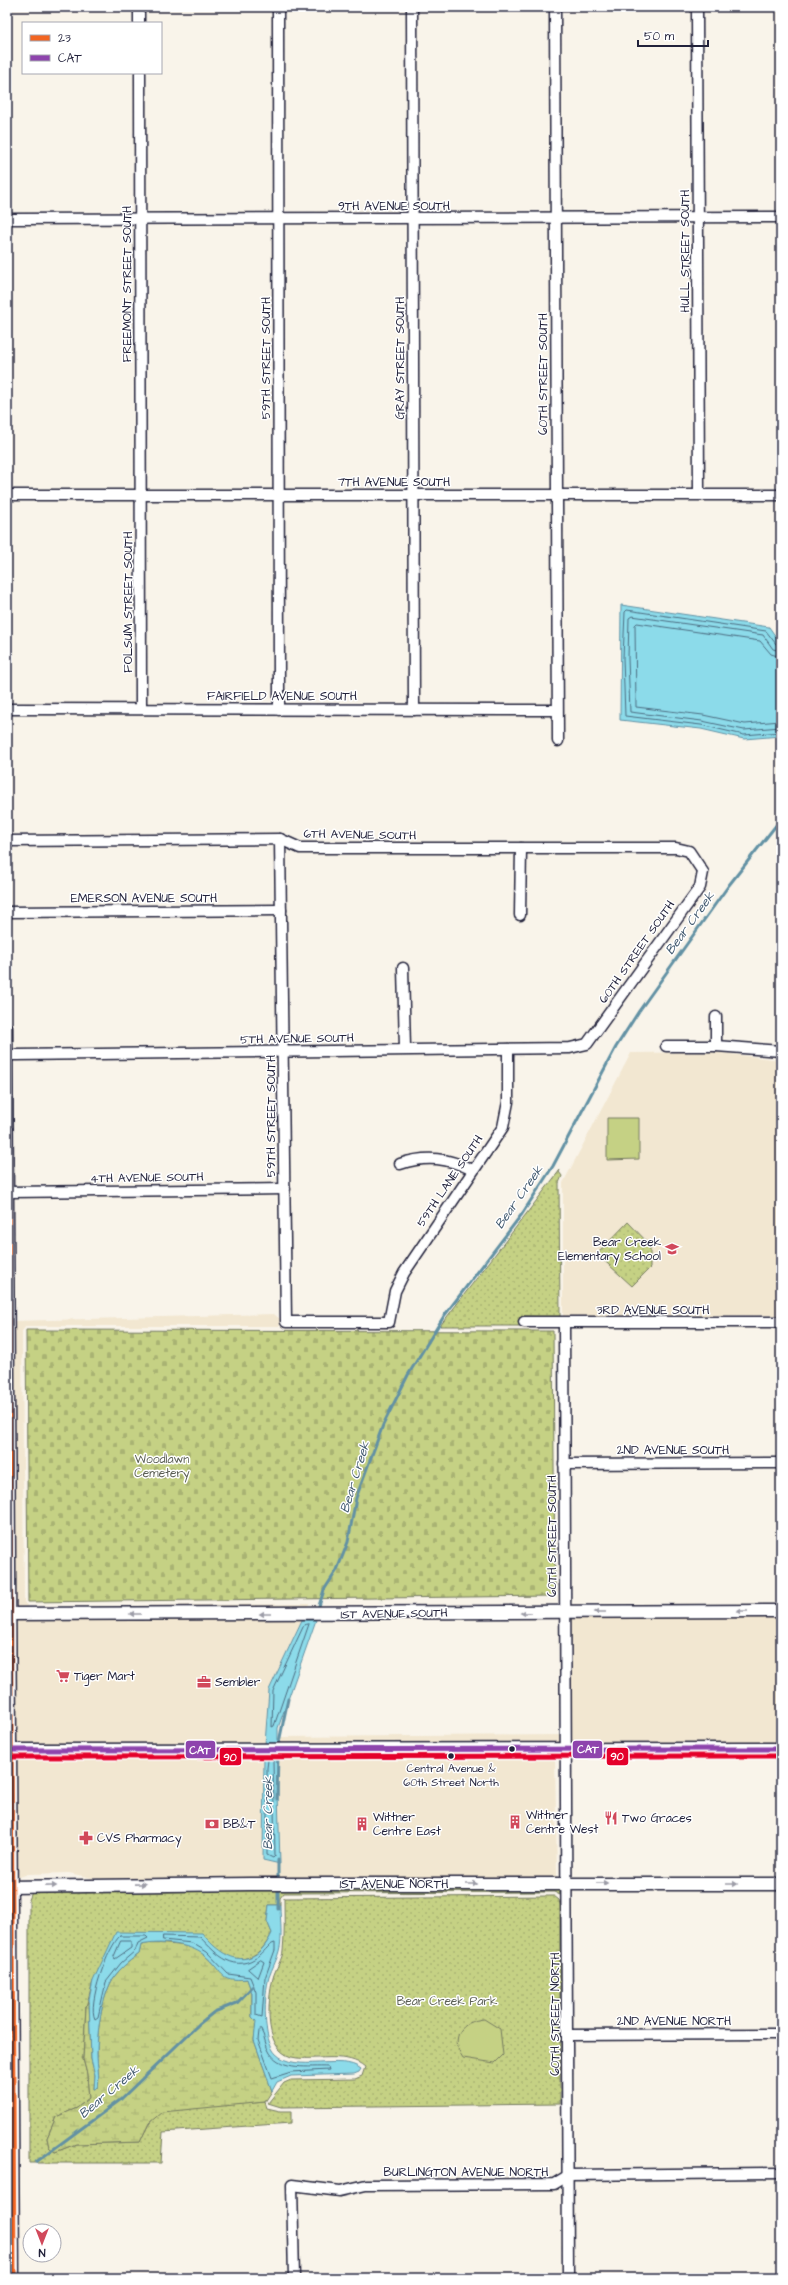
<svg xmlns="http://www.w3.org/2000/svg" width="788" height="2285" font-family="'Architects Daughter',sans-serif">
<defs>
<pattern id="green-dots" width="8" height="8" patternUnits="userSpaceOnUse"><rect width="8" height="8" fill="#c5d184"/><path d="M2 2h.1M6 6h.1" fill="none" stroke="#a9b373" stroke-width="1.8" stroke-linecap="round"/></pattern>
<pattern id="wetland-marsh" width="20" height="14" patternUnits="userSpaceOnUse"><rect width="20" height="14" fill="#c5d184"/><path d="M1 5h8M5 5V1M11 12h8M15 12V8" fill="none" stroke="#a9b373"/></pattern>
<pattern id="cemetery-stones" width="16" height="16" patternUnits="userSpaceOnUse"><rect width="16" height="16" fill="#c5d184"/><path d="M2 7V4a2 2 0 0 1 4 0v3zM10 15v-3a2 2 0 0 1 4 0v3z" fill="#a9b373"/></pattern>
</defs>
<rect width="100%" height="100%" fill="#f9f4ea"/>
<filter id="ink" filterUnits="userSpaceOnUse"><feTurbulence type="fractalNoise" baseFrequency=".025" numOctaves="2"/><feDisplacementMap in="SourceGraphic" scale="8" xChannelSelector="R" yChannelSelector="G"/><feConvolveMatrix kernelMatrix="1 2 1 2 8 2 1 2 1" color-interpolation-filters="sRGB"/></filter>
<g filter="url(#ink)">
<g fill="#f2e7d1">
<path d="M713,1052L781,1060V1315L563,1316V1183L631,1053Z"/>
<path d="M274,1314L281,1320V1326H26L22,1331L24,1602L28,1607L309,1604L307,1609H15L14,1321Z"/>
<path d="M781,1617V1743L572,1744L570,1618Z"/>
<path d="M15,1619L302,1620L296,1633L265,1744L15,1745Z"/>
<path d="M562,1735V1744H278V1737Z"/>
<path d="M264,1755L263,1860L279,1864L277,1755H555L557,1878L101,1880L69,1873L28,1874L17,1878L15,1756Z"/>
</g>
<g fill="url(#green-dots)" stroke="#747a60">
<path d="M560,1170L559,1172L562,1176L559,1183L560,1317L520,1316L519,1326H440Z"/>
<path d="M628,1222L650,1245V1268L632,1286L597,1254Z"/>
<path d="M145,1890H559L560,1895L554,1892L284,1893L280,1898V1905H269L267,1921L272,1933C258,1963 234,1967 211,1944L93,1981L86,2007L83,2059L87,2074L89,2098L77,2108L56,2117L47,2138L49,2147L55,2152L76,2144L140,2142C145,2131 150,2119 161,2112C172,2106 247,2104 265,2102L267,2108L280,2111H291V2123L163,2132L161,2163H29V1900L32,1892Z"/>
<path d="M554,1896L559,1900L560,1905V2104L281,2107L268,2103L284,2083L291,2080L355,2079L362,2076L365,2067C348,2052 319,2060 297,2058C263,2055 267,2003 273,1978C275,1969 283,1959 283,1950C285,1933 284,1915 284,1898Z"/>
</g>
<path fill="url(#wetland-marsh)" stroke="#747a60" d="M152,1943C164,1944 178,1944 190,1947C214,1954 217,1983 247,1979L252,1993V2017L257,2020L254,2040L272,2091L265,2102L162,2112L149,2123L140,2142L76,2144L55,2152L49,2147L47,2138L56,2117L77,2108L89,2098L87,2074L83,2059L86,2007L89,1999L91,2059L95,2075L94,2089L98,2088C100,2075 97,2066 97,2054C97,2033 101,2003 110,1984C116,1971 128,1962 139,1954L141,1945Z"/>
<path fill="url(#cemetery-stones)" stroke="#747a60" d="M26,1330L553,1331L555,1596L28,1602Z"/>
<g fill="#c5d184" stroke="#747a60">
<path d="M607,1118H639V1159L607,1160Z"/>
<path d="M484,2019L500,2029L503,2055L495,2063L463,2058C449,2037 462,2021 484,2019Z"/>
</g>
<g fill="#8cdbea" stroke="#6291a4">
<path d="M621,605L769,627L781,644V736L744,739L701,729L620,720Z"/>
<path d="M302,1620H316L278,1728V1744H265L269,1690Z"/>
<path d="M264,1755H277L280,1864L263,1860Z"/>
<path d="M269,1905H280C280,1919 283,1938 279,1951C277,1960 272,1968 269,1977C264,1995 262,2040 276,2054C296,2074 342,2053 361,2069L359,2072L354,2074L291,2076L277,2082L272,2091L254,2040L256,2021L252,2017V1993L247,1979C217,1982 224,1971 204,1955C189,1943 159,1941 141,1945L139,1954C128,1962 116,1971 110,1984C101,2003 97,2033 97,2054C97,2066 100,2075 98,2088L94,2089L95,2075L91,2059L89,1999L93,1981L116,1932L202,1933C224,1961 254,1973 272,1933L267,1921Z"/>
</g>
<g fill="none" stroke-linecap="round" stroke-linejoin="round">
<g stroke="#4c6c81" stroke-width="1">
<path d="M781,646L776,644L766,631L627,610L625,612L623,658L625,716L701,725L744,735L781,732"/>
<path d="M781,651L773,649L763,635L632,616L629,618L628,658L630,712L702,721L744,730L781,727"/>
<path d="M781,657L771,654L760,641L637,623L635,625L636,707L703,715L745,724L781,721"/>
<path d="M309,1624L274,1726L272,1727L273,1691L304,1625Z"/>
<path d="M271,1759L273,1761L275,1856L273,1858L267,1855V1768L268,1760Z"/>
<path d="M120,1936H146L148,1938L138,1943L135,1951L121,1963L106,1982L98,2017L95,2019C87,2004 108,1946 120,1936Z"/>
<path d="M163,1936L200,1937C217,1955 235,1975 260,1955C265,1951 269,1944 275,1943V1950L265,1978L262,2017L256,2015V1992L250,1977L228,1974L207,1952L192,1943L163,1940Z"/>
<path d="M121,1941H131V1948L115,1959L114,1957Z"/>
<path d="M261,1960L264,1962L258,1978L248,1969Z"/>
<path d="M261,2030C265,2036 265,2046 270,2053C282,2071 309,2066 328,2067L329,2070L291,2072L272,2078L258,2040L259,2031Z"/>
</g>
<g stroke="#6291a4" stroke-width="3">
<path d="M318,1609L324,1590L337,1570L348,1542L356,1498L383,1425L408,1375L444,1316L522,1214L553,1166L616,1047L639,1011L729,885L781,819"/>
<path d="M278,1747L288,1699"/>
<path d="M277,1799L278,1752"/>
<path d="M278,1860V1881"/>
<path d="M278,1886V1909"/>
<path d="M36,2162L120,2100L199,2024L214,2012L237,2003L253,1986"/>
</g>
<g stroke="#22223b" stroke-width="13">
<g id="minor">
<path d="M139,7V23"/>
<path d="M278,7L279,710"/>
<path d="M412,7L414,710"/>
<path d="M555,7L558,741"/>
<path d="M697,7L699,494"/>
<path d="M140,73L141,708"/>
<path d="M7,219L781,217"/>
<path d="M7,495H781"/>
<path d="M7,709L557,710"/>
<path d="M280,839L286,1322H389L395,1291L404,1273L503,1127L508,1102V1049"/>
<path d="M7,841L280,839L300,848H676L689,851L703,872L700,887L587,1044L570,1048C383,1050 195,1054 7,1055"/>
<path d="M7,912L281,910"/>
<path d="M520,915L521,848"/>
<path d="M403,968L405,1048"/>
<path d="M716,1017V1046"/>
<path d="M7,1028L14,2278"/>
<path d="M666,1046H716L781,1051"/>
<path d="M400,1164C427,1155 448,1158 473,1170"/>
<path d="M9,1192L285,1189"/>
<path d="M524,1322H781"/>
<path d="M564,1323L568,2278"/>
<path d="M564,1464L781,1463"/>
<path d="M568,2035L781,2034"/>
<path d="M294,2278L292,2185L340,2191L366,2185L554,2184L569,2175L781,2173"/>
</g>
</g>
<g stroke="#22223b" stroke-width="15">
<g id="major">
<path d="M7,1614L781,1611"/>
<path d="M7,1750L781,1749"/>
<path d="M7,1887L250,1884H781"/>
</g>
</g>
<use href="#minor" stroke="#fff" stroke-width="10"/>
<use href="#major" stroke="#fff" stroke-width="12"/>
<g stroke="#fff" stroke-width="8">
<path id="bus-1" d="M7,1028L14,2278"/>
</g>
<g stroke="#fff" stroke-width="8">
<path id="bus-2" d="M7,1750L781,1749"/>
</g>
<g stroke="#fff" stroke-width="8">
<path id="bus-3" d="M7,1757L781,1756"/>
</g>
<use href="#bus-1" stroke="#f26522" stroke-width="5"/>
<use href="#bus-2" stroke="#8e44ad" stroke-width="5"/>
<use href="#bus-3" stroke="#e4002b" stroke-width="5"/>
</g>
<defs><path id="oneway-solid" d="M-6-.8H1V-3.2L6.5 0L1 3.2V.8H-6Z"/></defs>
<g fill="#9c9ca7">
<use href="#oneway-solid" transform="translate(742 1611) rotate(180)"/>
<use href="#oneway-solid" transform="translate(600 1612) rotate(180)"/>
<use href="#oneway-solid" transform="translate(526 1613) rotate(179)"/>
<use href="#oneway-solid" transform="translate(135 1614) rotate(-180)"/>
<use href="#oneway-solid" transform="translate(265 1614) rotate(-180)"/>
<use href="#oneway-solid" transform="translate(602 1883)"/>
<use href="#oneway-solid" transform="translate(140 1884) rotate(-1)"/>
<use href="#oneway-solid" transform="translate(472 1884)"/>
<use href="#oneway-solid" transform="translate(732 1884)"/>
<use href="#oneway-solid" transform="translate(51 1886) rotate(-1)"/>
</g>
</g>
<defs>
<g id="school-bare" transform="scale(1.08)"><path d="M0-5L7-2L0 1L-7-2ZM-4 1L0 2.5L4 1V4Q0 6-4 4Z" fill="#d1495b" stroke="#fff" stroke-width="2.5" paint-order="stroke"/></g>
<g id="supermarket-bare" transform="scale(1.08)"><path d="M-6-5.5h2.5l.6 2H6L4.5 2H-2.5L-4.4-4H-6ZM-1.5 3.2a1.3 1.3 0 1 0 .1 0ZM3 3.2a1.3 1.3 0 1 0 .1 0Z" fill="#d1495b" stroke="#fff" stroke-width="2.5" paint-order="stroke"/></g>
<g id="office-bare" transform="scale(1.08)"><path d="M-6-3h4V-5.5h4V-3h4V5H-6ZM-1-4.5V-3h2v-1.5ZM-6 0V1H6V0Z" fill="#d1495b" stroke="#fff" stroke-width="2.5" paint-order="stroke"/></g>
<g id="restaurant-bare" transform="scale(1.08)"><path d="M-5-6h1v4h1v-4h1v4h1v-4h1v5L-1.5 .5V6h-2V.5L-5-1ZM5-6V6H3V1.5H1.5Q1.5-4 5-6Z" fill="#d1495b" stroke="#fff" stroke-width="2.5" paint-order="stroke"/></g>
<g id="building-bare" transform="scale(1.08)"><path d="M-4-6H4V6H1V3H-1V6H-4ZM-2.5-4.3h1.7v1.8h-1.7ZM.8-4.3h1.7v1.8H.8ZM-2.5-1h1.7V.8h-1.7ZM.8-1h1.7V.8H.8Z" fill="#d1495b" stroke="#fff" stroke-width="2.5" paint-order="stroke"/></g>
<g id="bank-bare" transform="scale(1.08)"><path d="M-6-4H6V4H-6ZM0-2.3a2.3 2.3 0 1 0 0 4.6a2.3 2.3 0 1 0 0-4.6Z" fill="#d1495b" stroke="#fff" stroke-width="2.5" paint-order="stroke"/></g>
<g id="pharmacy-bare" transform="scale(1.08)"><path d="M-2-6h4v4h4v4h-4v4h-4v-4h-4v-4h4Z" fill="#d1495b" stroke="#fff" stroke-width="2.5" paint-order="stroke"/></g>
</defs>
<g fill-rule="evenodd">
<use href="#school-bare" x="672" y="1249"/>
<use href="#supermarket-bare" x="63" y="1676"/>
<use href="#office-bare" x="204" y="1682"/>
<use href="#restaurant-bare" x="611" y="1818"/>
<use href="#building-bare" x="515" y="1822"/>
<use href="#bank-bare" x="212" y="1824"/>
<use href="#building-bare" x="362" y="1824"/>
<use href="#pharmacy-bare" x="86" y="1838"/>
</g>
<g fill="#22223b" stroke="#fff" stroke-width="1.5">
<circle cx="512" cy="1749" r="3.5"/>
<circle cx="451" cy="1756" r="3.5"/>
</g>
<g text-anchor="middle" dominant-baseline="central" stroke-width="3" stroke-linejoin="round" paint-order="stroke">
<g font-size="11" fill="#22223b" stroke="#fff">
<text x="451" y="1768">Central Avenue &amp;<tspan x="451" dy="14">60th Street North</tspan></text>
</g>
<g font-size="12" fill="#22223b" stroke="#fff">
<text x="394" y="206">9TH AVENUE SOUTH</text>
<text transform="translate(685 251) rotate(-90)">HULL STREET SOUTH</text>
<text transform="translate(127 284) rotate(-90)">FREEMONT STREET SOUTH</text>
<text transform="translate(266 358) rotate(-90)">59TH STREET SOUTH</text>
<text transform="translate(400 358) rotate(-90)">GRAY STREET SOUTH</text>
<text transform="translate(543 374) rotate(-90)">60TH STREET SOUTH</text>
<text x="394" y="482">7TH AVENUE SOUTH</text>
<text transform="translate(128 602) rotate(-90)">FOLSUM STREET SOUTH</text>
<text x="282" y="696">FAIRFIELD AVENUE SOUTH</text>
<text transform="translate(360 835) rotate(1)">6TH AVENUE SOUTH</text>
<text x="144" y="898">EMERSON AVENUE SOUTH</text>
<text transform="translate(637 952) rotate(-55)">60TH STREET SOUTH</text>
<text transform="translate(297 1039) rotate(-1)">5TH AVENUE SOUTH</text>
<text transform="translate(271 1116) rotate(-90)">59TH STREET SOUTH</text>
<text transform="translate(147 1178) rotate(-1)">4TH AVENUE SOUTH</text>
<text transform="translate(450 1181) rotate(-56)">59TH LANE SOUTH</text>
<text x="653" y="1310">3RD AVENUE SOUTH</text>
<text x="673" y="1450">2ND AVENUE SOUTH</text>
<text transform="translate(552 1536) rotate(-90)">60TH STREET SOUTH</text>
<text transform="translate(394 1614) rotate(-1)">1ST AVENUE SOUTH</text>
<text x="394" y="1884">1ST AVENUE NORTH</text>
<text transform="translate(555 2014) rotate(-90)">60TH STREET NORTH</text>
<text x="674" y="2021">2ND AVENUE NORTH</text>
<text x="466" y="2172">BURLINGTON AVENUE NORTH</text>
</g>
<g font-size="12" fill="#22223b" stroke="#fff" text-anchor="start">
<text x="661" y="1242" text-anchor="end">Bear Creek<tspan x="661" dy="14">Elementary School</tspan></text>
<text x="74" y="1676">Tiger Mart</text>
<text x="215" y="1682">Sembler</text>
<text x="526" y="1815">Wittner<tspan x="526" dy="14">Centre West</tspan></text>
<text x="373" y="1817">Wittner<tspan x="373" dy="14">Centre East</tspan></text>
<text x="622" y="1818">Two Graces</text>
<text x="223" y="1824">BB&amp;T</text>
<text x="97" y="1838">CVS Pharmacy</text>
</g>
<g font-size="12" fill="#5b5f55" stroke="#fff">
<text x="162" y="1459">Woodlawn<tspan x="162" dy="14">Cemetery</tspan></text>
<text x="447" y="2001">Bear Creek Park</text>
</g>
<g font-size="13" font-style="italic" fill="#425a70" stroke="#fff">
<text transform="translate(690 923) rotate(-54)">Bear Creek</text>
<text transform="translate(519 1197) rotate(-55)">Bear Creek</text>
<text transform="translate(355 1477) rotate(-73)">Bear Creek</text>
<text transform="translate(268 1813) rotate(-90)">Bear Creek</text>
<text transform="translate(109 2092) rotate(-40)">Bear Creek</text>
</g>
</g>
<g stroke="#fff" stroke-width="1.5">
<rect x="572" y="1740" width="31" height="19" rx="4" fill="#8e44ad"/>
<rect x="185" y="1740" width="31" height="19" rx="4" fill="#8e44ad"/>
<rect x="606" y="1747" width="23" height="19" rx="4" fill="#e4002b"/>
<rect x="219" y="1747" width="23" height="19" rx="4" fill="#e4002b"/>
</g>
<g font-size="11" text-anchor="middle" font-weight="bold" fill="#fff">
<text x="588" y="1753">CAT</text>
<text x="200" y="1754">CAT</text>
<text x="617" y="1760">90</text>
<text x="230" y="1761">90</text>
</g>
<rect width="788" height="2285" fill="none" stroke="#fff" stroke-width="24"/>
<rect x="12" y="12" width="764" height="2261" fill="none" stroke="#22223b" stroke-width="1.5" filter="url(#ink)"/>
<rect x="22" y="22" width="140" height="52" fill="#ffffff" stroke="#a7a7b1"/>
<rect x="30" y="35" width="20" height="6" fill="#f26522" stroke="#a7a7b1"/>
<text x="58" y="42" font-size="12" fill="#22223b">23</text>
<rect x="30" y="55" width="20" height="6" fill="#8e44ad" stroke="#a7a7b1"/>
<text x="58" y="62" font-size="12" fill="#22223b">CAT</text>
<g transform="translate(42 2243) rotate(180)"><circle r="19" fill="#ffffff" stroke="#a7a7b1"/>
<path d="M0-3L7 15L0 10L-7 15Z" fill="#d1495b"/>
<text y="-6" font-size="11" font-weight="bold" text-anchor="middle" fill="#22223b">N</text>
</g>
<path d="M638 40v6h70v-6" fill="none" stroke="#22223b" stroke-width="2"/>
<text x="644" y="40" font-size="12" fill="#22223b" stroke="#ffffff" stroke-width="3" paint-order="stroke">50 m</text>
</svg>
